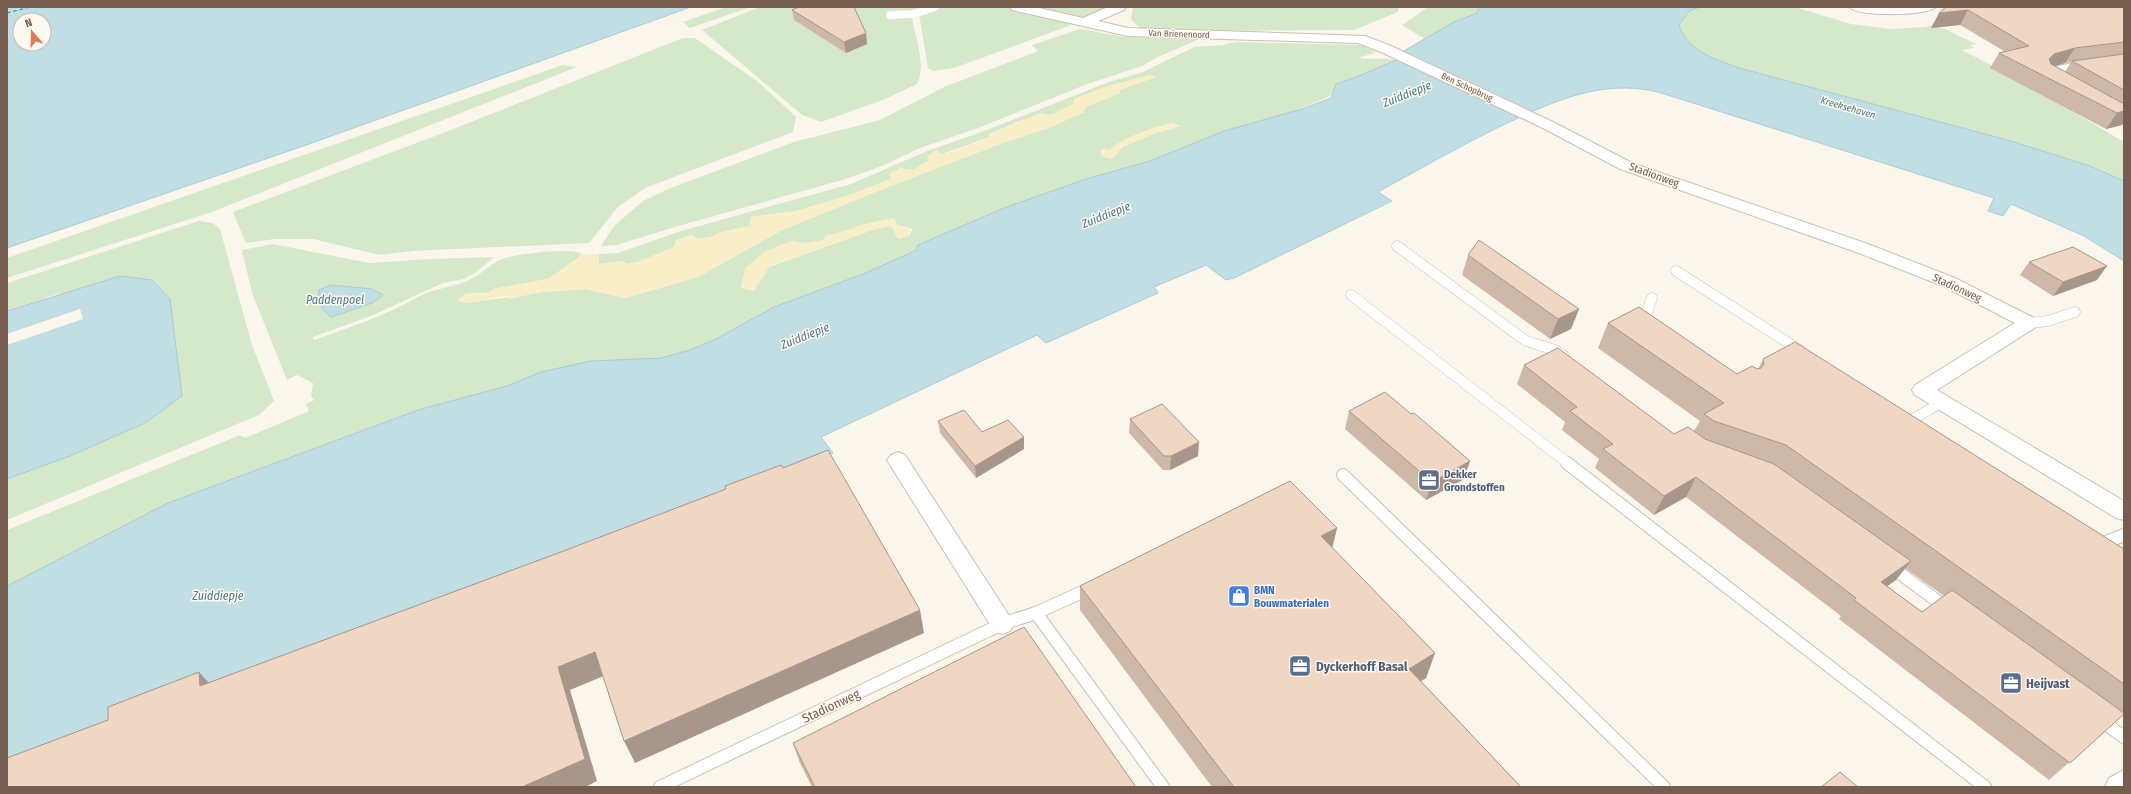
<svg xmlns="http://www.w3.org/2000/svg" width="2131" height="794" font-family="'Fira Sans Condensed',sans-serif">
<rect width="100%" height="100%" fill="#fbf6eb"/>
<g fill="#d5e9ca" fill-rule="evenodd">
<path d="M726,7H750L690,28L683,22Z"/>
<path d="M760,7H926L912,17C915,37 927,66 917,84L883,100L821,122L802,115L702,30Z"/>
<path d="M940,7H1007L1071,23L1069,26L954,68L933,71L928,68L919,14Z"/>
<path d="M1029,7H1113L1081,19Z"/>
<path d="M1133,7H1399L1398,12L1354,30L1156,31C1146,29 1137,28 1131,19Z"/>
<path d="M1428,7H1493L1406,62L1338,90L1328,97L1217,145L691,352L7,611V530L240,435L245,438L309,411L306,404L314,400L311,396L313,383L297,375L287,380L252,293L242,250L273,244L369,263L430,259L494,257L475,273L464,279L443,283L371,316L313,337L314,340C339,331 364,323 388,312C401,307 413,299 426,293C439,288 454,287 467,281C482,275 493,260 509,257C521,254 572,247 581,254L578,258L548,279L493,289L489,293L465,294L458,300L466,303L542,292L585,289L625,298L698,277L784,229L888,187L1000,144L1051,127L1084,112L1085,107L1120,93L1119,90L1155,77L1073,104L1051,115L1022,120L989,134L990,137L942,154L913,170L900,168L891,179L844,197L796,211L751,217L750,226L718,233L711,237L698,239L691,235L677,240L674,247L641,261L628,264L620,261L609,264H599V254L618,253L681,231L851,184L927,151L984,131L1109,82L1143,72L1194,47L1223,45L1235,42L1361,45L1376,52L1359,58C1371,60 1382,57 1394,60L1402,52L1425,39L1402,25ZM1180,127L1155,133L1101,156V149L1109,150C1131,133 1153,132 1180,127ZM894,218L897,225L913,229L908,237L891,226L875,229L769,267L791,241L805,243L824,240L826,236L853,229L857,226Z"/>
<path d="M1700,7H1795L1851,24L1890,29L1926,27L1934,24L1976,44L1970,45L1974,48L1962,50L2018,79L2124,142V181L2090,166L2011,141L1739,68C1715,59 1687,51 1679,25L1689,11Z"/>
<path d="M1080,29L1125,37L1200,39L1158,57L1142,66L1085,85L978,128L920,148L882,166L846,179L675,227L617,245L601,246L614,226L643,201L668,189L794,142L880,120L944,87L1038,51L1032,45Z"/>
<path d="M683,38H695L757,81L796,117L793,132L645,188L618,207L589,243L413,251L379,255L313,239H275L246,243L233,212L443,133Z"/>
<path d="M563,65L577,67L212,212L7,278V258Z"/>
<path d="M199,221L213,223L220,229L252,345L274,401L259,415L7,520V479L70,456L145,423L182,396L180,387L60,293L7,311V283Z"/>
</g>
<g fill="#f8efc8">
<path d="M1150,75L1156,77L1119,90L1120,93L1086,107L1084,112L1051,127L1000,144L888,187L784,229L698,277L625,298L585,289L542,292L509,299L505,296L466,303L458,300L465,294L475,292C481,296 488,295 493,289L548,279L578,258L581,254H599V264L620,261L628,264L641,261L674,247L676,240L691,235L698,239L711,237L718,233L750,226L751,217L796,211L844,197L891,179L889,174L900,168L913,170L928,161V156L936,150L942,154L948,153L990,138L988,135L1040,113L1051,115L1073,104L1074,99L1104,87Z"/>
<path d="M1172,123L1181,126L1155,133L1125,145L1112,159L1101,156V149L1109,150C1127,136 1150,128 1172,123Z"/>
<path d="M894,218L897,225L910,229L908,237L898,239L891,226L875,229L770,266L754,291L741,288L745,268L766,251L791,241L805,243L824,240L826,236L853,229L857,226Z"/>
</g>
<g fill="#c0dee4" stroke="#a7cdd5" fill-rule="evenodd">
<path d="M7,7H691L309,144L7,248ZM20,20H44V44H20Z"/>
<path d="M1479,7H1700L1689,11L1679,25C1687,51 1715,59 1739,68L2011,141L2090,166L2124,181V261L2084,236L2011,204L2003,216L1988,211L1994,198L1658,92C1600,78 1550,103 1499,127C1458,147 1418,170 1378,192L1392,201L1234,278L1226,280L1206,265L1154,287L1158,293L1046,343L1037,335L821,437L833,453L7,773V586L168,503L418,410L507,386L541,372L591,361L661,358L690,350L718,338L774,307L863,274L917,250L918,245L1004,208L1086,179L1150,161L1224,131L1302,109L1331,98L1336,84L1359,76L1394,61L1402,52L1454,22L1477,13Z"/>
<path d="M120,276L152,280L170,299L182,396L145,423L70,456L7,479V311Z"/>
<path d="M331,285L372,289L383,295L372,303L331,317C321,309 317,303 319,290Z"/>
</g>
<path fill="#fbf6eb" d="M80,309L83,319L7,345V334Z"/>
<g fill="none" stroke-linecap="round" stroke-linejoin="round">
<path stroke="#4a7a86" stroke-width="1" stroke-dasharray="3.5 3" stroke-linecap="butt" d="M7,13L30,7"/>
<g stroke="#cdbeb1" stroke-width="8">
<path id="service-far2" d="M890,15L914,14L935,7"/>
</g>
<g stroke="#cdbeb1" stroke-width="11">
<g id="service-far1">
<path d="M1397,246L1526,341L1555,350L1565,357"/>
<path d="M1676,271L1801,351"/>
<path d="M1351,295L1569,464"/>
<path d="M1650,323L1645,318L1652,298"/>
<path d="M2029,323L2048,321L2075,312"/>
<path d="M1910,421L1942,402"/>
</g>
</g>
<g stroke="#cdbeb1" stroke-width="14">
<g id="service">
<path d="M1567,463L1985,787"/>
<path d="M1343,475L1664,787"/>
<path d="M2101,544L2124,535"/>
<path d="M1890,566L1948,609"/>
<path d="M1036,613L1091,588"/>
<path d="M2100,720L2124,737"/>
<path d="M660,787L1002,624L1036,613L1163,787"/>
</g>
</g>
<g stroke="#cdbeb1" stroke-width="2">
<g id="minor">
<path d="M1010,7H1035L1083,18L1108,7H1126L1124,10L1098,21L1128,28L1365,36L1391,46L1553,122L1632,163L1868,244L1955,278L2036,319L2038,323L2036,327L1937,390L2124,501V520L2116,518L1915,395L1912,390L1915,385L2015,323L1943,286L1856,252L1620,169L1543,128L1381,52L1358,43L1128,36L1012,10Z"/>
<path d="M1849,7H1936C1929,16 1856,17 1849,7Z"/>
<path d="M2124,58V66L2059,75L2047,79L2042,78L2040,75C2048,62 2107,60 2124,58Z"/>
<path d="M898,452L905,455L1010,617L1014,624L1010,631L1002,634L994,631L887,460L891,455Z"/>
<path d="M2124,770V787H2105L2109,778Z"/>
</g>
</g>
<use href="#service-far2" stroke="#fff" stroke-width="8"/>
<use href="#service-far1" stroke="#fff" stroke-width="10"/>
<use href="#service" stroke="#fff" stroke-width="12"/>
<use href="#minor" fill="#fff" fill-rule="evenodd"/>
</g>
<g fill="#ceb9a9" fill-rule="evenodd">
<path d="M1946,7H2124V122L2122,125L2106,129L1990,68L1999,53L2004,51L1960,25L1931,28ZM2071,62L2065,72L2055,66L2065,63Z"/>
<path d="M792,10L866,33L867,44L846,53L794,20Z"/>
<path d="M1468,255L1579,309L1571,329L1550,339L1462,275Z"/>
<path d="M2029,262L2097,280L2053,296L2020,275Z"/>
<path d="M1608,323L1737,374L1758,369L1763,359L2124,549V714L2049,780L1839,619L1841,616L1686,497L1654,515L1595,468L1599,459L1562,430L1565,422L1517,384L1524,365L1674,434L1694,431L1700,421L1598,348ZM1905,568L1944,596L1922,612L1887,586L1896,580Z"/>
<path d="M1349,411L1464,479L1426,500L1345,429Z"/>
<path d="M1130,419L1198,456L1170,470H1163L1129,433Z"/>
<path d="M938,421L982,432L1024,449L976,478L940,433Z"/>
<path d="M1337,528L1332,548L1435,653L1426,678L1421,681L1521,787H1212L1080,610V586Z"/>
<path d="M793,743L1136,787H812L799,761Z"/>
</g>
<g fill="#a79689">
<path d="M1968,10L1960,25L1931,28L1939,13Z"/>
<path d="M866,33L867,44L846,53L844,42Z"/>
<path d="M2075,48L2065,63L2045,69L2039,74L2049,59L2054,54Z"/>
<path d="M2124,111V122L2122,125L2106,129L2117,113Z"/>
<path d="M2107,266L2097,280L2053,296L2063,282Z"/>
<path d="M1579,309L1571,329L1550,339L1558,319Z"/>
<path d="M1024,437V449L976,478L975,466Z"/>
<path d="M1199,442L1198,456L1170,470L1171,456Z"/>
<path d="M1470,461L1464,479L1426,500L1432,482Z"/>
<path d="M1696,477L1686,497L1654,515L1664,496Z"/>
<path d="M1337,528L1331,553L1321,536Z"/>
<path d="M1911,561L1896,580L1866,601L1881,582Z"/>
<path d="M920,610L924,633L635,763L624,741Z"/>
<path d="M595,652L606,675L570,690L597,781L585,787H522L558,667Z"/>
<path d="M1435,653L1426,678L1400,693L1409,669Z"/>
<path d="M199,672L220,695L200,686Z"/>
</g>
<g fill="#efd7c4" stroke="#a79689">
<path d="M799,7H854L866,33L844,42L792,10Z"/>
<path d="M1946,7H2124V42L2075,48L2054,54L2049,59L2051,64L2124,104V111L2117,113L1999,53L2029,46L1968,10L1939,13Z"/>
<path d="M2124,54V90L2072,61Z"/>
<path d="M1479,240L1579,309L1558,319L1468,255Z"/>
<path d="M2073,247L2107,266L2063,282L2029,262Z"/>
<path d="M1639,307L1737,374L1752,366L1757,369L1761,368L1764,364L1763,359L1795,342L2124,549V684L1786,445L1714,421L1704,414L1724,403L1608,323Z"/>
<path d="M1558,348L1674,434L1688,427L1705,439L1774,464L1911,561L1881,582L1922,612L1952,590L2124,713V714L2070,763L1854,600L1856,598L1696,477L1664,496L1603,449L1613,444L1570,411L1577,407L1524,365Z"/>
<path d="M1385,392L1411,414L1414,413L1470,461L1432,482L1349,411Z"/>
<path d="M1162,404L1199,442L1171,456H1164L1130,419Z"/>
<path d="M964,410L982,432L1008,420L1024,437L975,466L938,421Z"/>
<path d="M828,450L920,610L624,741L595,652L558,667L585,759L522,787H7V758L108,720V707L199,672L200,686L561,552L726,489L725,486L781,465L783,468Z"/>
<path d="M1290,481L1337,528L1321,536L1435,653L1409,669L1521,787H1234L1080,586Z"/>
<path d="M1024,627L1136,787H815L793,743Z"/>
<path d="M1840,772L1858,787H1821Z"/>
</g>
<defs>
<g id="office-square" transform="scale(1.15)"><rect x="-9" y="-9" width="18" height="18" rx="4" fill="#5c6f8a" stroke="#fef9f1"/><path d="M-6-3h4V-5.5h4V-3h4V5H-6ZM-1-4.5V-3h2v-1.5ZM-6 0V1H6V0Z" fill="#fff"/></g>
<g id="shop-square" transform="scale(1.15)"><rect x="-9" y="-9" width="18" height="18" rx="4" fill="#3f7fe0" stroke="#fef9f1"/><path d="M-5-2.5h2.3a2.7 3.5 0 0 1 5.4 0H5L5.5 6h-11ZM-1.5-2.5h3a1.5 2.3 0 0 0-3 0Z" fill="#fff"/></g>
</defs>
<g fill-rule="evenodd">
<use href="#office-square" x="1429" y="480"/>
<use href="#shop-square" x="1239" y="596"/>
<use href="#office-square" x="1300" y="666"/>
<use href="#office-square" x="2011" y="683"/>
</g>
<g text-anchor="middle" dominant-baseline="central" stroke-width="3" stroke-linejoin="round" paint-order="stroke">
<g font-size="9" fill="#755e4f" stroke="#fef9f1">
<text transform="translate(1179 34) rotate(2)">Van Brienenoord</text>
<text transform="translate(1467 87) rotate(25)">Ben Schopbrug</text>
</g>
<g font-size="10" font-style="italic" fill="#4a7a86" stroke="#fef9f1">
<text transform="translate(1848 108) rotate(16)">Kreeksehaven</text>
</g>
<g font-size="11" fill="#755e4f" stroke="#fef9f1">
<text transform="translate(1654 175) rotate(20)">Stadionweg</text>
<text transform="translate(1957 288) rotate(25)">Stadionweg</text>
</g>
<g font-size="11" font-weight="bold" fill="#4e5e75" stroke="#fef9f1" text-anchor="start">
<text x="1444" y="474">Dekker<tspan x="1444" dy="13">Grondstoffen</tspan></text>
</g>
<g font-size="11" font-weight="bold" fill="#366cbe" stroke="#fef9f1" text-anchor="start">
<text x="1254" y="590">BMN<tspan x="1254" dy="13">Bouwmaterialen</tspan></text>
</g>
<g font-size="12" font-style="italic" fill="#4a7a86" stroke="#fef9f1">
<text transform="translate(1407 94) rotate(-22)">Zuiddiepje</text>
<text transform="translate(1106 215) rotate(-22)">Zuiddiepje</text>
<text x="335" y="300">Paddenpoel</text>
<text transform="translate(805 336) rotate(-22)">Zuiddiepje</text>
<text x="218" y="596">Zuiddiepje</text>
</g>
<g font-size="13" font-weight="bold" fill="#4e5e75" stroke="#fef9f1" text-anchor="start">
<text x="1316" y="666">Dyckerhoff Basal</text>
<text x="2026" y="683">Heijvast</text>
</g>
<g font-size="13" fill="#755e4f" stroke="#fef9f1">
<text transform="translate(831 706) rotate(-25)">Stadionweg</text>
</g>
</g>
<rect width="2131" height="794" fill="none" stroke="#755e4f" stroke-width="16"/>
<g transform="translate(32 32) rotate(340)"><circle r="19" fill="#fef9f1" stroke="#c7bbb0"/>
<path d="M0-3L7 15L0 10L-7 15Z" fill="#dc7b59"/>
<text y="-6" font-size="11" font-weight="bold" text-anchor="middle" fill="#755e4f">N</text>
</g>
</svg>
